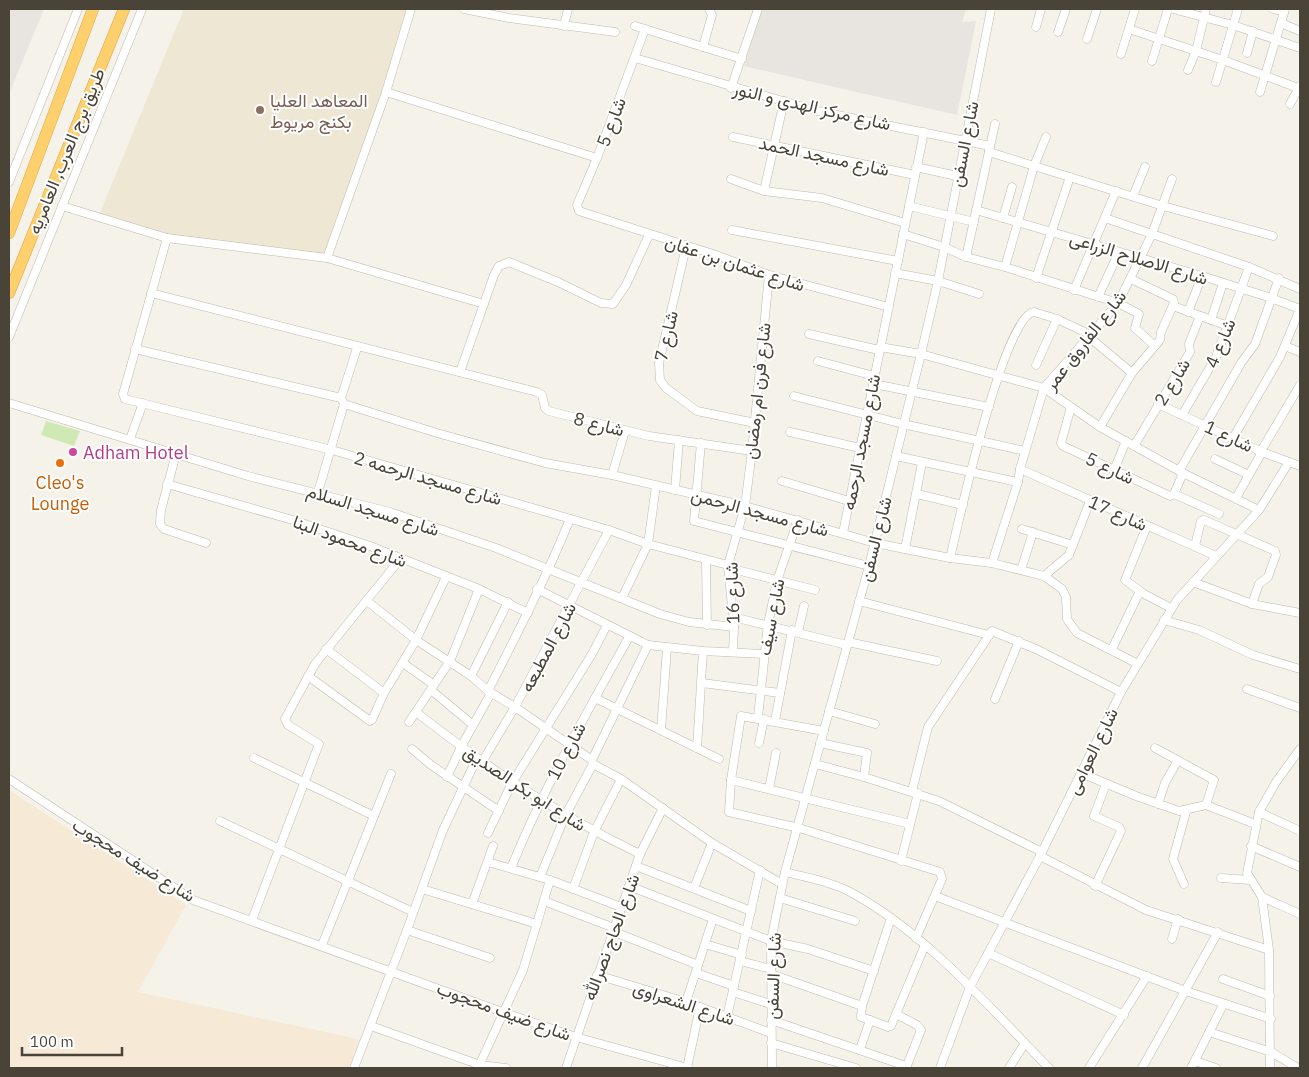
<svg xmlns="http://www.w3.org/2000/svg" width="1309" height="1077" font-family="'IBM Plex Sans',Vazirmatn,sans-serif">
<rect width="100%" height="100%" fill="#f5f2ea"/>
<path fill="#f6e9d6" d="M9,790L186,905L138,992L362,1040L351,1068H9Z"/>
<g fill="#e8e4df">
<path d="M9,9H44L9,94Z"/>
<path d="M762,9H966L962,22L976,21L957,115L744,66Z"/>
</g>
<path fill="#eee7d4" d="M184,9H408L386,83L326,255L166,235L99,215Z"/>
<path fill="#d0e9b4" d="M46,421L80,431L74,446L41,435Z"/>
<g fill="none" stroke-linecap="round" stroke-linejoin="round">
<g stroke="#c1baad" stroke-width="9">
<g id="minor">
<path d="M464,9L509,18L615,32"/>
<path d="M1173,9L1233,25L1300,48"/>
<path d="M1273,9L1284,12"/>
<path d="M1281,23L1300,31"/>
<path d="M564,26L568,9"/>
<path d="M635,26L742,59"/>
<path d="M1036,27L1041,9"/>
<path d="M645,29L597,158L577,205L579,211L716,255L769,275L889,307"/>
<path d="M1129,29L1223,60L1298,88"/>
<path d="M1058,32L1066,9"/>
<path d="M1087,39L1097,9"/>
<path d="M703,47L712,15L709,9"/>
<path d="M1247,53L1253,31"/>
<path d="M1121,54L1135,9"/>
<path d="M635,58L817,111L990,146"/>
<path d="M1152,61L1168,9"/>
<path d="M1188,70L1196,51L1206,9"/>
<path d="M1216,82L1238,9"/>
<path d="M731,88L758,9"/>
<path d="M386,92L597,158"/>
<path d="M1260,92L1285,9"/>
<path d="M1290,104L1300,86"/>
<path d="M733,137L915,175"/>
<path d="M989,152L1163,206L1273,236"/>
<path d="M916,167L957,176"/>
<path d="M731,179L764,191L822,198L905,223"/>
<path d="M9,182L78,9"/>
<path d="M764,191L784,101"/>
<path d="M1133,196L1145,167"/>
<path d="M62,206L167,238L327,258L484,304"/>
<path d="M909,206L974,222"/>
<path d="M976,210L1202,276L1271,298L1300,309"/>
<path d="M1003,218L1012,187"/>
<path d="M1105,218L1249,267L1300,289"/>
<path d="M732,230L898,261"/>
<path d="M903,234L944,247L966,257L1005,267L1118,303L1139,314L1135,328L1155,346"/>
<path d="M167,238L123,394L125,399L332,450L609,530L648,544L728,565"/>
<path d="M686,247L659,363L660,380L666,388L697,411L755,423"/>
<path d="M966,257L995,124"/>
<path d="M327,258L386,92L411,9"/>
<path d="M1005,267L1034,166L1046,137"/>
<path d="M895,273L938,281L979,294"/>
<path d="M1036,278L1070,177"/>
<path d="M1074,290L1116,191"/>
<path d="M151,293L537,392L542,395L545,408L549,411L649,436L752,451"/>
<path d="M1098,297L1119,252"/>
<path d="M1173,306L1228,326"/>
<path d="M1188,312L1202,276"/>
<path d="M1211,320L1223,283"/>
<path d="M809,334L879,350"/>
<path d="M9,337L142,9"/>
<path d="M1089,337L1132,373"/>
<path d="M1285,346L1300,352"/>
<path d="M880,347L921,354L1044,388L1100,427L1183,473L1259,510"/>
<path d="M135,349L341,398"/>
<path d="M818,361L874,376"/>
<path d="M1036,365L1057,319"/>
<path d="M460,372L494,275L499,266L509,262L558,282L601,303L613,304L626,285L649,235"/>
<path d="M874,384L989,407"/>
<path d="M794,396L903,424L1025,451"/>
<path d="M9,403L248,476L390,512L496,548L660,614L689,622L734,627"/>
<path d="M344,404L437,433L545,463L612,475L745,506L875,543L950,558L992,563L1044,576L1062,589L1066,597L1067,619L1077,633L1138,664"/>
<path d="M1158,404L1262,452L1300,466"/>
<path d="M1071,407L1061,443L1063,446L1170,496L1174,494L1183,473"/>
<path d="M1182,415L1216,357L1249,267"/>
<path d="M1100,427L1132,373L1160,340L1161,332L1174,303L1173,299L1131,279"/>
<path d="M790,432L860,448"/>
<path d="M1233,438L1280,357L1300,309"/>
<path d="M130,439L143,403"/>
<path d="M701,443L694,521L869,566"/>
<path d="M1134,446L1190,352L1189,344L1200,316"/>
<path d="M1261,451L1300,385"/>
<path d="M176,454L161,510L160,524L164,529L206,543"/>
<path d="M896,456L1018,482"/>
<path d="M1215,459L1249,475"/>
<path d="M1020,469L1216,556"/>
<path d="M1114,470L1126,441"/>
<path d="M1179,471L1241,363L1255,344L1279,278"/>
<path d="M612,475L625,431"/>
<path d="M782,481L849,501"/>
<path d="M167,484L296,521L370,546L479,589L528,613"/>
<path d="M675,490L679,440"/>
<path d="M318,492L344,404L341,398L357,348"/>
<path d="M917,494L963,505"/>
<path d="M1174,494L1219,514"/>
<path d="M1236,498L1262,452"/>
<path d="M1147,526L1125,580L1144,594L1171,608"/>
<path d="M1022,529L1073,545"/>
<path d="M843,533L924,132"/>
<path d="M1195,546L1201,521L1204,520L1275,551L1276,555L1268,577L1259,584L1252,604"/>
<path d="M905,549L922,463"/>
<path d="M950,558C958,524 1004,315 1034,312L1057,319L1091,335"/>
<path d="M706,561L707,625"/>
<path d="M992,563L1018,482L1020,469L1044,388L1118,303L1152,234L1172,179"/>
<path d="M729,568L815,590"/>
<path d="M1021,570L1033,532"/>
<path d="M1044,576L1069,555L1090,501"/>
<path d="M1193,582L1252,604L1300,613"/>
<path d="M537,589L648,645L703,651L763,654"/>
<path d="M622,598L648,544L656,486"/>
<path d="M367,601L416,640L471,676L488,691L515,707L592,760L593,764L621,779L712,843L782,884"/>
<path d="M859,601L989,635"/>
<path d="M733,617L847,645"/>
<path d="M1164,620L1199,630L1253,655L1300,669"/>
<path d="M798,632L804,606"/>
<path d="M848,642L937,661"/>
<path d="M326,649L384,693"/>
<path d="M1112,649L1140,591"/>
<path d="M733,652L734,627L728,565L745,506L752,451L769,275"/>
<path d="M403,663L434,685"/>
<path d="M308,676L370,721L372,720L384,693L416,640L446,577"/>
<path d="M471,676L508,602"/>
<path d="M702,683L780,693"/>
<path d="M1247,689L1300,708"/>
<path d="M431,690L473,725"/>
<path d="M488,691C517,634 546,578 570,519"/>
<path d="M595,698L719,759"/>
<path d="M995,699L1019,641"/>
<path d="M829,711L875,724"/>
<path d="M416,712C487,768 558,815 640,854"/>
<path d="M758,717L768,624L777,581L798,520"/>
<path d="M775,721L792,630"/>
<path d="M409,722L450,661L479,589"/>
<path d="M661,730L667,648"/>
<path d="M824,731L741,716L731,780L729,812L799,828L940,872L942,879L916,938"/>
<path d="M759,743L764,719"/>
<path d="M820,743L867,753L864,777"/>
<path d="M697,748L703,651"/>
<path d="M1155,748L1214,780L1206,805"/>
<path d="M412,749L431,765L499,811"/>
<path d="M254,758L374,816"/>
<path d="M592,760L648,645"/>
<path d="M482,762L515,707L609,530"/>
<path d="M815,764L864,777L939,801L1042,852"/>
<path d="M1081,773L1136,796L1179,811L1206,805L1255,824"/>
<path d="M447,777L461,747L491,693"/>
<path d="M9,779L193,900L505,1013L576,1037L688,1068"/>
<path d="M731,780L910,824"/>
<path d="M769,789L776,753"/>
<path d="M912,791L928,727L992,631L1036,649L1121,692"/>
<path d="M1158,804L1165,783L1178,760"/>
<path d="M1259,812L1300,831"/>
<path d="M220,821L413,912"/>
<path d="M488,833L512,783L592,654L607,625"/>
<path d="M1251,846L1300,867"/>
<path d="M1040,856L1146,910L1269,950"/>
<path d="M901,861L918,793"/>
<path d="M488,862L550,880L621,907"/>
<path d="M636,866L751,911"/>
<path d="M511,868C544,787 586,714 629,637"/>
<path d="M785,872C808,878 833,882 854,894C930,937 989,1007 1049,1068"/>
<path d="M540,877L565,816L593,764"/>
<path d="M1221,878L1250,880"/>
<path d="M1184,884L1173,859L1186,812"/>
<path d="M629,886L771,941L808,949L874,971"/>
<path d="M1095,886L1121,831L1119,827L1094,816L1106,784"/>
<path d="M694,888L712,843"/>
<path d="M422,889L537,924"/>
<path d="M573,889L594,832L621,779"/>
<path d="M935,896L1183,990L1271,1019"/>
<path d="M1262,897L1300,914"/>
<path d="M780,898L855,921"/>
<path d="M544,901L614,928"/>
<path d="M472,904L493,846"/>
<path d="M252,920L319,744L288,725L285,719L315,664L401,558"/>
<path d="M407,930L490,958"/>
<path d="M612,931L698,965"/>
<path d="M1172,939L1178,919"/>
<path d="M705,944L742,955"/>
<path d="M322,945L391,774"/>
<path d="M988,953L1124,1015"/>
<path d="M740,961L771,969"/>
<path d="M696,973L734,986"/>
<path d="M771,974L862,1006"/>
<path d="M597,975L686,1002L771,1033"/>
<path d="M1223,979L1270,996"/>
<path d="M733,992L770,1004"/>
<path d="M686,1002L713,919"/>
<path d="M896,1014L917,1025L921,1030L906,1068"/>
<path d="M727,1017L760,870"/>
<path d="M771,1020L906,1066"/>
<path d="M870,1020L861,1017L862,1006L891,918"/>
<path d="M371,1026L480,1065L506,1068"/>
<path d="M1209,1032L1271,1052L1298,1068"/>
<path d="M771,1043L856,1068"/>
<path d="M860,1049L870,1020L888,1027L891,1026L925,945"/>
<path d="M1195,1061L1216,1068"/>
<path d="M354,1068L407,930L443,830L477,758"/>
<path d="M478,1068L523,970L550,880"/>
<path d="M566,1068L640,854L663,808"/>
<path d="M687,1068L700,1007"/>
<path d="M772,1068L771,941L785,872L869,566L921,354L938,281L991,9"/>
<path d="M940,1068L970,987L1040,856L1121,692L1177,600L1259,510L1289,462"/>
<path d="M1009,1068L1025,1043"/>
<path d="M1089,1068L1147,976"/>
<path d="M1142,1068L1218,932"/>
<path d="M1191,1068L1223,1005"/>
<path d="M1270,1068L1269,950L1262,897L1247,873L1259,812L1276,782L1300,749"/>
</g>
</g>
<g stroke="#dea43b" stroke-width="12">
<g id="highway">
<path d="M9,233L93,9"/>
<path d="M9,293L124,9"/>
</g>
</g>
<use href="#minor" stroke="#fff" stroke-width="8"/>
<use href="#highway" stroke="#fecf6d" stroke-width="11"/>
</g>
<circle fill="#8d6e63" stroke="#fff" stroke-width="2" cx="260" cy="110" r="5"/>
<circle fill="#d1479c" stroke="#fff" stroke-width="2" cx="73" cy="452" r="5"/>
<circle fill="#e8710a" stroke="#fff" stroke-width="2" cx="60" cy="463" r="5"/>
<g text-anchor="middle" dominant-baseline="central" stroke-width="4" stroke-linejoin="round" paint-order="stroke">
<g font-size="18" fill="#785e54" stroke="#fff" text-anchor="start">
<text x="270" y="100">المعاهد العليا<tspan x="270" dy="21">بكنج مريوط</tspan></text>
</g>
<g font-size="18" fill="#494338" stroke="#fff">
<text transform="translate(812 106) rotate(13)">شارع مركز الهدى و النور</text>
<text transform="translate(611 122) rotate(-69)">شارع 5</text>
<text transform="translate(964 144) rotate(-79)">شارع السفن</text>
<text transform="translate(66 151) rotate(-68)">طريق برج العرب, العامريه</text>
<text transform="translate(824 156) rotate(12)">شارع مسجد الحمد</text>
<text transform="translate(1139 258) rotate(17)">شارع الاصلاح الزراعى</text>
<text transform="translate(735 263) rotate(18)">شارع عثمان بن عفان</text>
<text transform="translate(666 336) rotate(-77)">شارع 7</text>
<text transform="translate(1085 340) rotate(-52)">شارع الفاروق عمر</text>
<text transform="translate(1220 343) rotate(-67)">شارع 4</text>
<text transform="translate(1172 382) rotate(-59)">شارع 2</text>
<text transform="translate(757 391) rotate(-84)">شارع فرن ام رمضان</text>
<text transform="translate(599 424) rotate(14)">شارع 8</text>
<text transform="translate(1229 436) rotate(25)">شارع 1</text>
<text transform="translate(861 442) rotate(-79)">شارع مسجد الرحمه</text>
<text transform="translate(1110 468) rotate(25)">شارع 5</text>
<text transform="translate(428 478) rotate(16)">شارع مسجد الرحمه 2</text>
<text transform="translate(373 510) rotate(17)">شارع مسجد السلام</text>
<text transform="translate(760 512) rotate(15)">شارع مسجد الرحمن</text>
<text transform="translate(1118 513) rotate(24)">شارع 17</text>
<text transform="translate(875 539) rotate(-76)">شارع السفن</text>
<text transform="translate(350 541) rotate(20)">شارع محمود البنا</text>
<text transform="translate(732 593) rotate(-92)">شارع 16</text>
<text transform="translate(771 617) rotate(-79)">شارع سيف</text>
<text transform="translate(548 647) rotate(-62)">شارع المطبعه</text>
<text transform="translate(566 751) rotate(-62)">شارع 10</text>
<text transform="translate(1092 751) rotate(-64)">شارع العوامى</text>
<text transform="translate(525 788) rotate(33)">شارع ابو بكر الصديق</text>
<text transform="translate(134 860) rotate(32)">شارع ضيف محجوب</text>
<text transform="translate(611 937) rotate(-70)">شارع الحاج نصرالله</text>
<text transform="translate(773 976) rotate(-88)">شارع السفن</text>
<text transform="translate(684 1003) rotate(18)">شارع الشعراوى</text>
<text transform="translate(504 1011) rotate(20)">شارع ضيف محجوب</text>
</g>
<g font-size="18" fill="#b23c85" stroke="#fff" text-anchor="start">
<text x="83" y="452">Adham Hotel</text>
</g>
<g font-size="18" fill="#c56008" stroke="#fff">
<text x="60" y="482">Cleo's<tspan x="60" dy="21">Lounge</tspan></text>
</g>
</g>
<rect width="1309" height="1077" fill="none" stroke="#494338" stroke-width="20"/>
<path d="M22 1047v8h100v-8" fill="none" stroke="#494338" stroke-width="2.5"/>
<text x="30" y="1047" font-size="15" fill="#494338" stroke="#ffffff" stroke-width="4" paint-order="stroke">100 m</text>
</svg>
